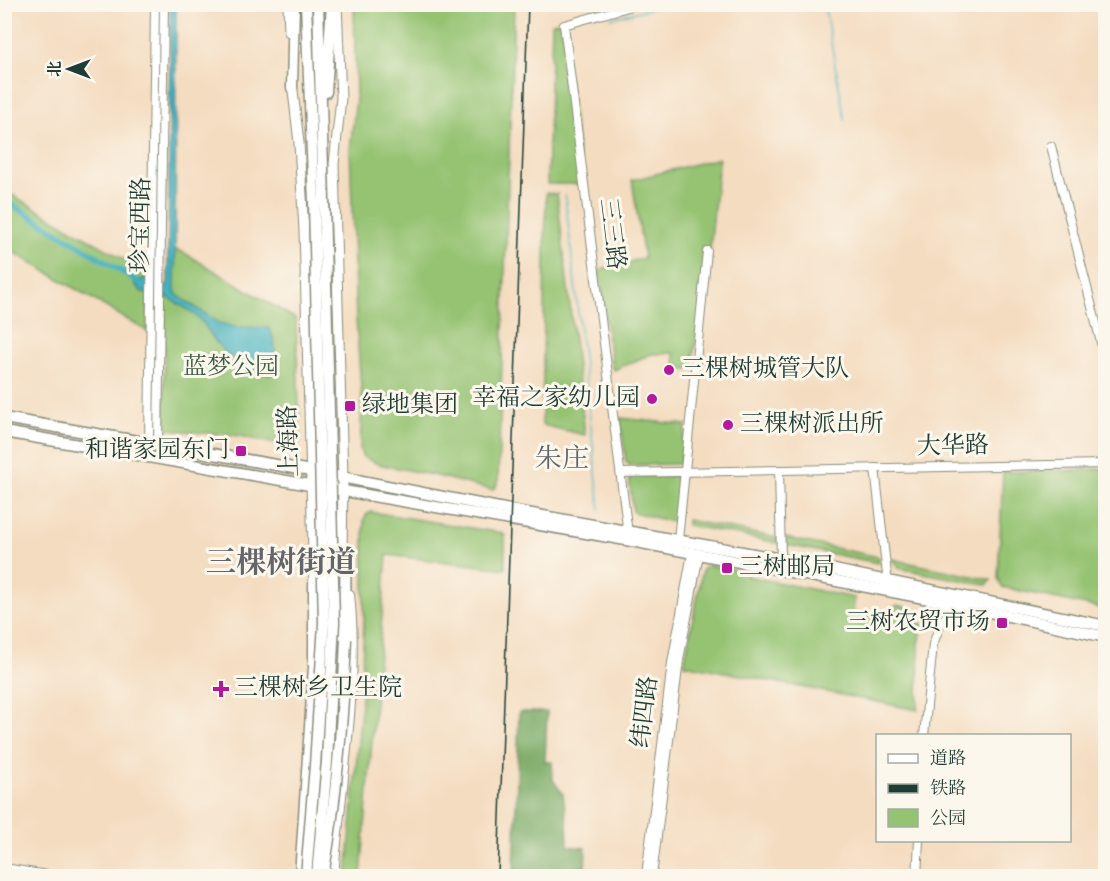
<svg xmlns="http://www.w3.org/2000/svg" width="1110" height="881" font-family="'Sorts Mill Goudy','Noto Serif SC',serif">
<rect width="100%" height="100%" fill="#fbf7ec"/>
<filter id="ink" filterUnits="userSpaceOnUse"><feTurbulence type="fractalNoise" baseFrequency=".0167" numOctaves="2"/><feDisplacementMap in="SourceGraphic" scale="12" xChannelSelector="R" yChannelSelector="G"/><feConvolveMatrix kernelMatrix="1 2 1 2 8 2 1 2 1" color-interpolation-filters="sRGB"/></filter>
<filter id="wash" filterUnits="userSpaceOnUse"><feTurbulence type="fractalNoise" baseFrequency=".008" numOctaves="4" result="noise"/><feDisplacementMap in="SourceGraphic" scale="24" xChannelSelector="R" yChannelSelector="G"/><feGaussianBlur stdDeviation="1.35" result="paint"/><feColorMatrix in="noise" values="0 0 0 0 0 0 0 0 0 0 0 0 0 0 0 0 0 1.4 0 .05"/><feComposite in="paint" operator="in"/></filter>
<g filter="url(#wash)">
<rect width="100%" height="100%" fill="#f4dcc0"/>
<g fill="#95c372" stroke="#5a8053" stroke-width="1.5">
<path d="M354,5H514L498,480L496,487L492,490L437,476L378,464L363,457L360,450L362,402L356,319L350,149L356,99Z"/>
<path d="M561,21L582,184H547L552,23Z"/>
<path d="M719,158L710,250L692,365L689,369L676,368L674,353L651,354L614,370L612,368L599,270L644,258L632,180Z"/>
<path d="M5,191L148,273V332L5,247Z"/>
<path d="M546,193L557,194L585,435L542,425Z"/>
<path d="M168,246L186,254L296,319L300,441L298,444C277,448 253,437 232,435C210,432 188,434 166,428L164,424L165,288L168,283Z"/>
<path d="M620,418L686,425L680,464L629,465L626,462Z"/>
<path d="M1105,469V609L1002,587L998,578L1003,472Z"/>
<path d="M629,476H681L677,520L668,521L633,512Z"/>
<path d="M371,512L502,533L505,536V569L387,555L361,876H347L361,706L364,613V520L366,515Z"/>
<path d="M687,520L778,538V543L687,525Z"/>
<path d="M786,538L879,557V563L787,545Z"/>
<path d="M892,559L905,562L991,580L987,585L898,568Z"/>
<path d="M708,565L746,572L747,576L855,598L853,612L890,620L893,609L897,605L907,607L904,619L923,624L919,644L918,710L684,664L703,568Z"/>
</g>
<path fill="#78a964" stroke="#4c734c" stroke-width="1.5" d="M519,712H547L545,762H552L553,780L563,794L567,820L568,846L586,848L585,869L581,876H514Z"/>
<path fill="#42b0be" stroke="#307679" stroke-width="1.5" d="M170,5H176L175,291L178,296L219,323L235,327L269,328C277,338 275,361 273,373L270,375L261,373L227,354L215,341L204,324L192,312L166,296L142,292L135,285L134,282L145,278L165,288L168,283Z"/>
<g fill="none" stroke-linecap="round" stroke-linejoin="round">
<g stroke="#42b0be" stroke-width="1.5">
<path d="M824,4L845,120"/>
<path d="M611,18L668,4"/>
<path d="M565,195L600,509"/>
</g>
<path stroke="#42b0be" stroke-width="6" d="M4,200L136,280"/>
</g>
</g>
<g filter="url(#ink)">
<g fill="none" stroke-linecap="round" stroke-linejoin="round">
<g stroke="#8a8c7a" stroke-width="10">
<g id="minor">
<path d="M1051,146L1106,362"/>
<path d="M149,444L155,4"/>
<path d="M158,446L164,4"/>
<path d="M875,468L888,584"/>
<path d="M779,470L781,559"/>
<path d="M621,473L1106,464"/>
<path d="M627,526L564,25L639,4"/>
<path d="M678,540L707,251"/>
<path d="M924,736L933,644L941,623L955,605"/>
<path d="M4,868L53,876"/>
<path d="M334,876C341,785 360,685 350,594"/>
<path d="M646,876L672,663L692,553"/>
<path d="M652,876L679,660L699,554"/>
<path d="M917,876L919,840"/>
</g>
</g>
<g stroke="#8a8c7a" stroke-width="11">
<g id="major">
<path d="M288,4L289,32"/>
<path d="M337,4L341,98L334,164L343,478L342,557"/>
<path d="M292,82L299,143L304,231L314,589"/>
<path d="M337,719L341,591"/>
</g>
</g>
<g stroke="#8a8c7a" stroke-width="13">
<g id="highway">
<path d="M306,4L314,202"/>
<path d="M318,4L324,202"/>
<path d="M292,88L294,4"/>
<path d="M326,92L332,4"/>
<path d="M4,418L311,471L499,508L781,559L1106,626"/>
<path d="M4,432L626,540L934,600L1106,637"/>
<path d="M345,551L346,639"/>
<path d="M300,876L314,667V584"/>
</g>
</g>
<use href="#minor" stroke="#fff" stroke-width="8"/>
<use href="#major" stroke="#fff" stroke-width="9"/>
<use href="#highway" stroke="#fff" stroke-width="10"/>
<path stroke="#1f3d34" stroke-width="1.5" d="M498,876L528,4"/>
<g stroke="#8a8c7a" stroke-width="13" stroke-linecap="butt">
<g id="highway-bridge">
<path d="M306,876L315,765L324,623L314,202"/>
<path d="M317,876L327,761L334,622L324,202"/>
<path d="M323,876C337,798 343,718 346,639"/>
</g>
</g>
<use href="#highway-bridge" stroke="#fff" stroke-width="10"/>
</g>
</g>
<g fill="#b5179e" stroke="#fbf7ec" stroke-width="2">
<circle cx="669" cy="370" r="6"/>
<circle cx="652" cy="399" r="6"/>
<rect x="344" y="400" width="12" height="12" rx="3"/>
<circle cx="728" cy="425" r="6"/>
<rect x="235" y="445" width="12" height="12" rx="3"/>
<rect x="721" y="562" width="12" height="12" rx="3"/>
<rect x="996" y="617" width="12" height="12" rx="3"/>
<path d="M218 680h6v6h6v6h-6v6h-6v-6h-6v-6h6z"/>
</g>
<g text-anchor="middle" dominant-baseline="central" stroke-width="6" stroke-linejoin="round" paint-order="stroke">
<g font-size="24" fill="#1f3d34" stroke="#fbf7ec">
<text transform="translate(142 225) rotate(-89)">珍宝西路</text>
<text transform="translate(611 234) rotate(83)">三三路</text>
<text transform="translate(290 441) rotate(-92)">上海路</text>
<text transform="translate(953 447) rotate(-1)">大华路</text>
<text transform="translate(646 712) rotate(-83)">纬四路</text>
</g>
<g font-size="24" fill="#3c5e44" stroke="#fbf7ec">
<text x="231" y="368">蓝梦公园</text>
</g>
<g font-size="24" fill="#1f3d34" stroke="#fbf7ec" text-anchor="start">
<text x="681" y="370">三棵树城管大队</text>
<text x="640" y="399" text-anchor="end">幸福之家幼儿园</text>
<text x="362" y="406">绿地集团</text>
<text x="740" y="425">三棵树派出所</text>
<text x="229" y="451" text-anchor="end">和谐家园东门</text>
<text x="739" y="568">三树邮局</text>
<text x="990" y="623" text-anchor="end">三树农贸市场</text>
<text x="234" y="689">三棵树乡卫生院</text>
</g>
<g font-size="27" fill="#63656b" stroke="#fbf7ec">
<text x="562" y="460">朱庄</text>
</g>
<g font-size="30" font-weight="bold" fill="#63656b" stroke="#fbf7ec">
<text x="281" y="564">三棵树街道</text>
</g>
</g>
<rect width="1110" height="881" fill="none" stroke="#fbf7ec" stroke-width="24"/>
<rect x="876" y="734" width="195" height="108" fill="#fbf7ec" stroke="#a3ada2" stroke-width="1.5"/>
<rect x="888" y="754" width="30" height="9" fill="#ffffff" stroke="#a3ada2" stroke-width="1.5"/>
<text x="930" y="764" font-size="18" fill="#1f3d34">道路</text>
<rect x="888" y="784" width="30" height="9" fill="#1f3d34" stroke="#a3ada2" stroke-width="1.5"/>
<text x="930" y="794" font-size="18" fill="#1f3d34">铁路</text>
<rect x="888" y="809" width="30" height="18" fill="#95c372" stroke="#a3ada2" stroke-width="1.5"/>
<text x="930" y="824" font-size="18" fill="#1f3d34">公园</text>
<g transform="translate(69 69) rotate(270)" stroke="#fbf7ec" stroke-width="4.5" paint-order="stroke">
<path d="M0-4.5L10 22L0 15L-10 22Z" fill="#1f3d34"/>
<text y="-9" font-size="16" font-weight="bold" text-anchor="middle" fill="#1f3d34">北</text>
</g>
</svg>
